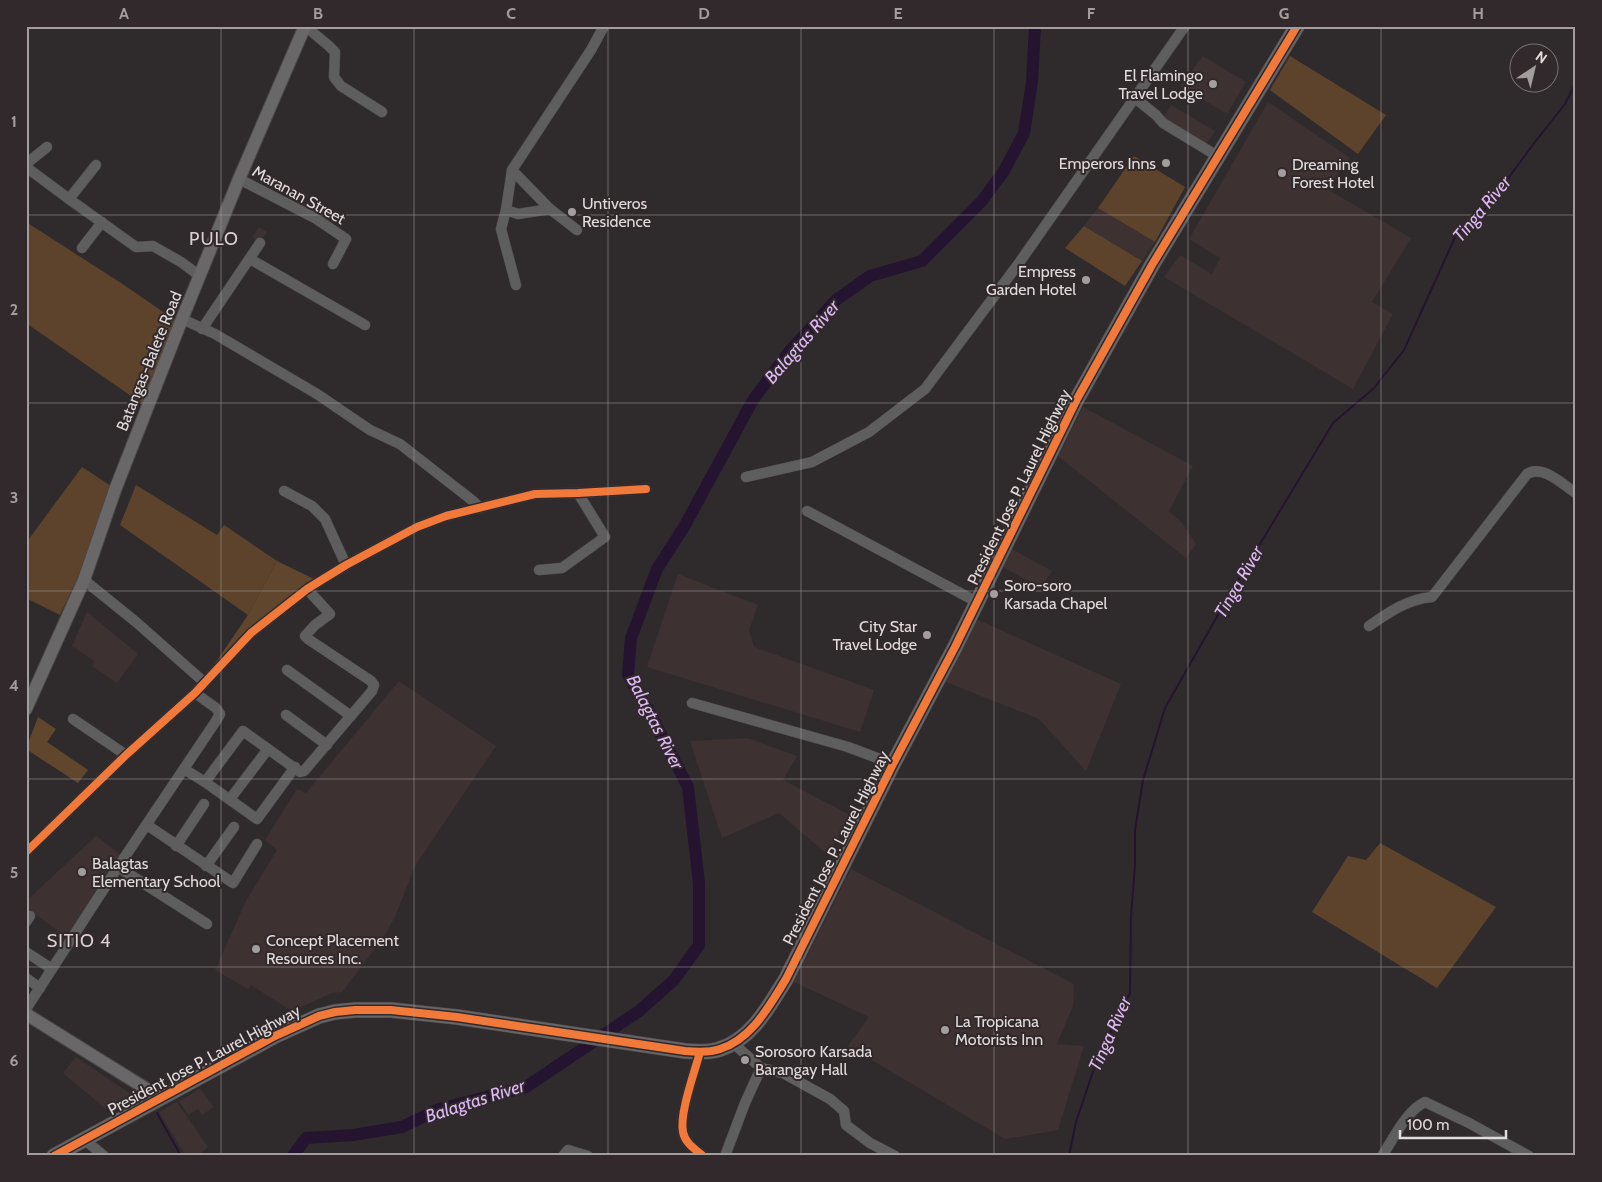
<svg xmlns="http://www.w3.org/2000/svg" width="1602" height="1182" font-family="Cabin,sans-serif">
<rect width="100%" height="100%" fill="#2f2b2c"/>
<g fill="#3d3132">
<path d="M1203,56L1246,82L1227,114L1180,86Z"/>
<path d="M1268,102L1350,158L1327,189L1411,238L1372,302L1393,314L1353,389L1164,277L1180,255L1212,274L1220,258L1189,239Z"/>
<path d="M1171,105L1215,131L1205,146L1162,120Z"/>
<path d="M1098,208L1155,242L1142,261L1084,226Z"/>
<path d="M259,227L267,232L259,243L252,237Z"/>
<path d="M1083,407L1193,466L1169,511L1182,523L1196,544L1186,558L1058,456Z"/>
<path d="M1012,549L1052,571L1041,588L1003,567Z"/>
<path d="M678,574L758,605L749,630L754,647L874,690L860,732L647,667Z"/>
<path d="M87,612L138,654L117,683L92,666L94,661L72,646Z"/>
<path d="M976,619L1121,684L1086,771L1039,719L946,682Z"/>
<path d="M399,681L496,746L415,866L395,917L383,938L342,992L332,993L292,1011L251,985L248,989L215,970L246,901L277,850L265,840L297,789L306,793Z"/>
<path d="M748,738L797,756L783,780L850,815L828,855L779,813L722,838L690,741Z"/>
<path d="M96,836L120,854L66,937L26,907V901Z"/>
<path d="M851,869L1074,984L1073,1006L1057,1044L1084,1046L1058,1130L1005,1139L848,1046L869,1017L794,982Z"/>
<path d="M76,1057L131,1094L106,1109L63,1073Z"/>
<path d="M200,1089L214,1107L202,1115L198,1109L188,1115L179,1101Z"/>
<path d="M177,1102L208,1147L197,1156H186L159,1112Z"/>
</g>
<g fill="#5d432b">
<path d="M1290,56L1386,115L1358,154L1270,90Z"/>
<path d="M1134,156L1185,187L1155,242L1098,208Z"/>
<path d="M26,222L121,283L175,320L144,405L26,323Z"/>
<path d="M1084,226L1142,261L1125,286L1065,248Z"/>
<path d="M82,467L111,486L77,579L60,615L26,598V543Z"/>
<path d="M136,485L217,535L224,525L277,561L248,615L120,525Z"/>
<path d="M1380,843L1496,907L1437,988L1312,912L1348,856L1366,860Z"/>
</g>
<g fill="#60462d">
<path d="M277,561L314,579C273,608 239,642 205,678L248,615Z"/>
<path d="M38,717L56,729L47,742L88,770L78,783L26,749Z"/>
</g>
<g fill="none" stroke-linecap="round" stroke-linejoin="round">
<g stroke="#25142f" stroke-width="2">
<path d="M157,1113L181,1156"/>
<path d="M1069,1156L1076,1122L1098,1057L1130,993L1131,916L1135,866V830L1143,780L1165,708L1231,592L1333,423L1374,388L1404,350L1456,235L1487,207L1535,142L1565,104L1576,82"/>
</g>
<path stroke="#25142f" stroke-width="12" d="M293,1156L306,1138L353,1135L402,1127L439,1109L526,1087L639,1011L674,980L699,945V883L688,787L651,715L628,675L631,638L657,569L684,527L753,400L788,353L836,300L870,276L922,261L981,202L1004,171L1024,133L1032,82L1035,26"/>
<g stroke="#4b4848" stroke-width="11">
<g id="minor">
<path d="M305,26L329,46L335,52L334,77L341,86L382,112"/>
<path d="M1135,98L1156,115L1163,123L1219,157"/>
<path d="M26,164L47,147"/>
<path d="M26,167L69,199L136,247L153,246L181,262L200,276"/>
<path d="M512,170L550,209L577,230"/>
<path d="M239,179L315,218L346,239L333,264"/>
<path d="M69,199L96,165"/>
<path d="M506,210L518,214L550,209"/>
<path d="M82,248L102,222"/>
<path d="M250,259L365,325"/>
<path d="M516,285L501,229L506,210L512,170L591,50L604,26"/>
<path d="M182,319L215,334L317,394L370,430L400,444L473,501L480,508"/>
<path d="M202,329L260,243"/>
<path d="M746,477L812,462L869,432L925,389L1019,263L1185,26"/>
<path d="M284,491L312,506L325,519L346,565"/>
<path d="M807,511L977,602"/>
<path d="M539,570L562,568L605,537L578,493"/>
<path d="M84,580L136,622L204,682"/>
<path d="M1369,626C1389,612 1408,599 1432,597L1527,474C1543,464 1563,485 1576,493"/>
<path d="M287,670L351,716"/>
<path d="M692,703L848,747L893,764"/>
<path d="M286,715L327,745"/>
<path d="M73,719L126,755"/>
<path d="M184,769L205,782L257,819L295,767"/>
<path d="M205,782L243,731L300,772L304,771L372,691L374,685L371,681L308,639L305,636L315,625L330,614L307,589"/>
<path d="M230,799L268,749"/>
<path d="M147,825L233,883L257,844"/>
<path d="M176,846L204,804"/>
<path d="M26,852L126,755L195,693L251,633L307,589L346,565L417,527L446,516L535,494L578,493L646,489"/>
<path d="M206,866L234,827"/>
<path d="M118,867L207,924"/>
<path d="M26,922L30,916"/>
<path d="M26,952L52,969"/>
<path d="M26,978L40,988"/>
<path d="M26,1009L118,867L216,721L220,714L216,708L195,693"/>
<path d="M734,1044L761,1068L783,1073L830,1099L844,1111L846,1125L870,1143L895,1156"/>
<path d="M700,1052C695,1071 679,1114 683,1132C685,1143 695,1149 703,1156"/>
<path d="M85,1140L104,1156"/>
<path d="M563,1156L568,1150L588,1156"/>
<path d="M725,1156L745,1103L761,1068"/>
<path d="M1382,1156C1394,1138 1406,1111 1425,1102L1469,1123L1529,1156"/>
</g>
</g>
<g stroke="#4b4848" stroke-width="14">
<g id="major">
<path d="M26,709L84,580L115,490L182,319L239,179L305,26"/>
<path d="M26,1014L161,1098"/>
</g>
</g>
<g stroke="#4b4848" stroke-width="16">
<path id="highway" d="M54,1156L275,1036L319,1016L335,1012L355,1010H391L457,1017L685,1051C696,1052 709,1053 720,1049C752,1039 769,1006 786,979L893,764L955,647L1077,399L1152,265L1297,26"/>
</g>
<use href="#minor" stroke="#5f5e5f" stroke-width="10"/>
<use href="#major" stroke="#6a6768" stroke-width="12"/>
<use href="#highway" stroke="#666465" stroke-width="15"/>
<g stroke="#31292b" stroke-width="11">
<g id="cycleway">
<path d="M26,852L126,755L195,693L251,633L307,589L346,565L417,527L446,516L535,494L578,493L646,489"/>
<path d="M700,1052C695,1071 679,1114 683,1132C685,1143 695,1149 703,1156"/>
<path d="M54,1156L275,1036L319,1016L335,1012L355,1010H391L457,1017L685,1051C696,1052 709,1053 720,1049C752,1039 769,1006 786,979L893,764L955,647L1077,399L1152,265L1297,26"/>
</g>
</g>
<use href="#cycleway" stroke="#f17a3a" stroke-width="8"/>
</g>
<path fill="none" stroke="#a39e9e" stroke-width="1" stroke-opacity="0.55" d="M221,26V1156M414,26V1156M608,26V1156M801,26V1156M994,26V1156M1188,26V1156M1381,26V1156M26,215H1576M26,403H1576M26,591H1576M26,779H1576M26,967H1576"/>
<g fill="#a39e9e" stroke="#31292b" stroke-width="2">
<circle cx="1213" cy="84" r="5"/>
<circle cx="1166" cy="163" r="5"/>
<circle cx="1282" cy="173" r="5"/>
<circle cx="572" cy="212" r="5"/>
<circle cx="1086" cy="280" r="5"/>
<circle cx="994" cy="594" r="5"/>
<circle cx="927" cy="635" r="5"/>
<circle cx="82" cy="872" r="5"/>
<circle cx="256" cy="949" r="5"/>
<circle cx="945" cy="1030" r="5"/>
<circle cx="745" cy="1060" r="5"/>
</g>
<g text-anchor="middle" dominant-baseline="central" stroke-width="4" stroke-linejoin="round" paint-order="stroke">
<g font-size="16" fill="#e1dcdc" stroke="#31292b" text-anchor="start">
<text x="1203" y="75" text-anchor="end">El Flamingo<tspan x="1203" dy="18">Travel Lodge</tspan></text>
<text x="1156" y="163" text-anchor="end">Emperors Inns</text>
<text x="1292" y="164">Dreaming<tspan x="1292" dy="18">Forest Hotel</tspan></text>
<text x="582" y="203">Untiveros<tspan x="582" dy="18">Residence</tspan></text>
<text x="1076" y="271" text-anchor="end">Empress<tspan x="1076" dy="18">Garden Hotel</tspan></text>
<text x="1004" y="585">Soro-soro<tspan x="1004" dy="18">Karsada Chapel</tspan></text>
<text x="917" y="626" text-anchor="end">City Star<tspan x="917" dy="18">Travel Lodge</tspan></text>
<text x="92" y="863">Balagtas<tspan x="92" dy="18">Elementary School</tspan></text>
<text x="266" y="940">Concept Placement<tspan x="266" dy="18">Resources Inc.</tspan></text>
<text x="955" y="1021">La Tropicana<tspan x="955" dy="18">Motorists Inn</tspan></text>
<text x="755" y="1051">Sorosoro Karsada<tspan x="755" dy="18">Barangay Hall</tspan></text>
</g>
<g font-size="16" fill="#e1dcdc" stroke="#31292b">
<text transform="translate(299 195) rotate(29)">Maranan Street</text>
<text transform="translate(149 361) rotate(-68)">Batangas-Balete Road</text>
<text transform="translate(1019 487) rotate(-64)">President Jose P. Laurel Highway</text>
<text transform="translate(836 848) rotate(-63)">President Jose P. Laurel Highway</text>
<text transform="translate(204 1060) rotate(-28)">President Jose P. Laurel Highway</text>
</g>
<g font-size="18" font-style="italic" fill="#dcb9f4" stroke="#31292b">
<text transform="translate(1482 209) rotate(-50)">Tinga River</text>
<text transform="translate(802 342) rotate(-49)">Balagtas River</text>
<text transform="translate(1239 582) rotate(-60)">Tinga River</text>
<text transform="translate(655 722) rotate(63)">Balagtas River</text>
<text transform="translate(1110 1034) rotate(-66)">Tinga River</text>
<text transform="translate(475 1101) rotate(-18)">Balagtas River</text>
</g>
<g font-size="18" letter-spacing="1" fill="#dbd1d3" stroke="#31292b">
<text x="214" y="239">PULO</text>
<text x="79" y="941">SITIO 4</text>
</g>
</g>
<rect width="1602" height="1182" fill="none" stroke="#31292b" stroke-width="55"/>
<g transform="translate(1534 68) rotate(35)"><circle r="24" fill="#31292b" stroke="#777172"/>
<path d="M0-4L9 19L0 12L-9 19Z" fill="#a39e9e"/>
<text y="-8" font-size="14" font-weight="bold" text-anchor="middle" fill="#e1dcdc">N</text>
</g>
<path d="M1400 1130v8h106v-8" fill="none" stroke="#e1dcdc" stroke-width="2.5"/>
<text x="1407" y="1130" font-size="15" fill="#e1dcdc" stroke="#31292b" stroke-width="4" paint-order="stroke">100 m</text>
<rect x="28" y="28" width="1546" height="1126" fill="none" stroke="#a39e9e" stroke-width="2"/>
<g font-size="16" text-anchor="middle" font-weight="bold" fill="#a39e9e">
<text x="124" y="19">A</text>
<text x="318" y="19">B</text>
<text x="511" y="19">C</text>
<text x="704" y="19">D</text>
<text x="898" y="19">E</text>
<text x="1091" y="19">F</text>
<text x="1284" y="19">G</text>
<text x="1478" y="19">H</text>
<text x="14" y="127">1</text>
<text x="14" y="315">2</text>
<text x="14" y="503">3</text>
<text x="14" y="691">4</text>
<text x="14" y="878">5</text>
<text x="14" y="1066">6</text>
</g>
</svg>
